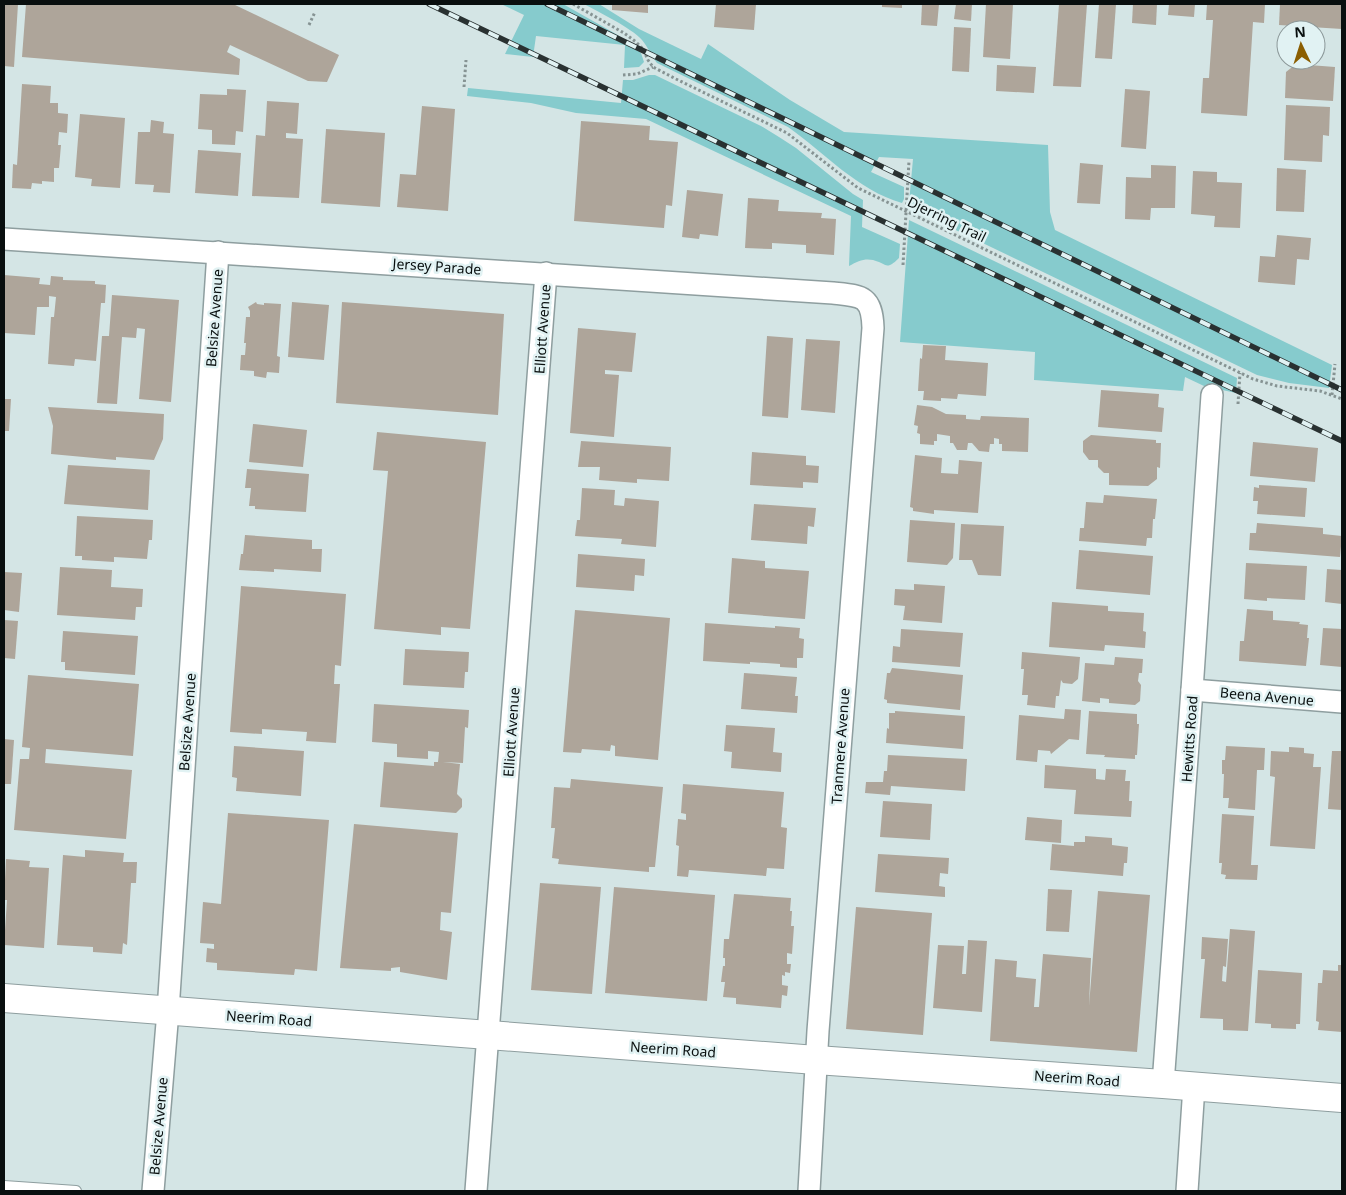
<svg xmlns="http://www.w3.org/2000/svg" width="1346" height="1195" font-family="'Noto Sans',sans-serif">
<rect width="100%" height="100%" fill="#d4e5e5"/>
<g fill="#86cbcd">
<path d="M501,4H563L616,34L635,47L641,53L644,62L639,67L624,68L625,45L536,36L533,57L505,54L524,15Z"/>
<path d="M584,4H599L639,29L701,59L708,44L790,100L844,132L1048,145L1050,212L1055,230L1332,365L1329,388L1289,383L1257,375L912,209L910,207L909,203L913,159L879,157L871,172L904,187V199L902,203C857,190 825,153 788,127L657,63C651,56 648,47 642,40C630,27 600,13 584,4Z"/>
<path d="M649,75H655L761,126L779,137L796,148L853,194L863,200L862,227L900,244L899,258C897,260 893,264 890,265C885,267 883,263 879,262C867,257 860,260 849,266L851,216L646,119L576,113L531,103L467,96L468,88L621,103L623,80H633Z"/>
<path d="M909,220L1237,378L1236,393L1204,386L1185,377L1183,391L1034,380L1035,352L900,342Z"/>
</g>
<g fill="#aea59a">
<path d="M4,4H18L14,67L4,66Z"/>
<path d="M26,4H233L339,55L327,82L308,81L230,45L227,52L240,59L239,75L22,57Z"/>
<path d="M612,4H648V13L612,10Z"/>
<path d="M716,4H756L754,30L714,27Z"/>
<path d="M882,4H902V8L882,7Z"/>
<path d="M922,4H939L937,26L921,25Z"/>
<path d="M956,4H972L971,21L954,19Z"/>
<path d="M986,4H1013L1010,59L983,57Z"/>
<path d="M1059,4H1087L1081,87L1053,86Z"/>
<path d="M1099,4H1116L1112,59L1095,58Z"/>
<path d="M1133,4H1157L1156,25L1132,23Z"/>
<path d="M1169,4H1195L1194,17L1168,15Z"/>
<path d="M1207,4H1265L1264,23L1253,22L1247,116L1201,113L1203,78H1209L1213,20H1206Z"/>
<path d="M1280,4H1342V29L1279,25Z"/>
<path d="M954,27L971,28L969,72L952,71Z"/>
<path d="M1296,64L1335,67L1333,101L1285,98L1286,72Z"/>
<path d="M997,65L1036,67L1034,93L996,91Z"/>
<path d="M22,84L51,86L50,103H58V113L68,114L67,133L59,132L58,145H61L59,168H54V182L42,181V184L32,183L31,189L12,188L13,164L17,165Z"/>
<path d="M227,89L246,90L243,132L236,131L235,145L212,144V130L198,129L200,94L227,95Z"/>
<path d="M1125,89L1150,91L1146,149L1121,147Z"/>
<path d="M267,101L299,103L297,134L286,133V138L303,139L299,198L252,196L256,135L265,136Z"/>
<path d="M1286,105L1330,107L1329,136L1323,135L1322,162L1284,160Z"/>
<path d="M422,106L455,109L448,211L397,207L400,174L416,175Z"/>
<path d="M80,114L125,118L120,188L91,186L92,179L75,177Z"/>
<path d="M151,120L164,122L163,133L174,134L170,193L153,192L154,185L135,184L138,132H150Z"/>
<path d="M581,121L650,126L649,140L678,142L672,206L666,205L664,228L574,221Z"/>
<path d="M326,129L385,133L380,207L321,203Z"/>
<path d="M198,150L241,153L238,196L195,193Z"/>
<path d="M1080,163L1103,165L1100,204L1077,203Z"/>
<path d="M1151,165L1176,166L1175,208H1151L1150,220L1125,219L1126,177L1151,178Z"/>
<path d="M1277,168L1306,170L1304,212L1276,211Z"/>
<path d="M1193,171L1217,172V182L1242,183L1240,228L1214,227L1215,216L1191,214Z"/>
<path d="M687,190L723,194L718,236L700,234L699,239L682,237Z"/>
<path d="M748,198L779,200L778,211L822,213L821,218L836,219L834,255L806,253V245L772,243V249L745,248Z"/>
<path d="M1277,235L1311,238L1309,260L1297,259L1295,285L1258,282L1260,256L1275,257Z"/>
<path d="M4,275L40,278L39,284L50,285L51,276L63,277V280L95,281V284L106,285L105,303H101L96,361L75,359L74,366L48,364L51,317H54L56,297L49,296V307H37L35,335L4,333Z"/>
<path d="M112,295L179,300L171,402L139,399L145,329L137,328L136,338L122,337L117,404L97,403L102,336H109Z"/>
<path d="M256,302L257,304L264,305V303L281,304L277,356L280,357L279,373L267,372L266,378L254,376V371L240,370L241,355H245L246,343H244L246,317H250V311L248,307Z"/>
<path d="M292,302L329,305L324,360L288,357Z"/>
<path d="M342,302L504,314L498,415L336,403Z"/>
<path d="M578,328L636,333L632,372L605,370V374L619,375L614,437L570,433Z"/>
<path d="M767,336L793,338L788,418L762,416Z"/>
<path d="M806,339L840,341L835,413L801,410Z"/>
<path d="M923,345L946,346L945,360L988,363L986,396L958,394L957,399L941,398V401L923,400L924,391H918L920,358L922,359Z"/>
<path d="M1101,390L1159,394L1158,407L1164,408L1162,432L1098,427Z"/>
<path d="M4,399H11L9,431H4Z"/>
<path d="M917,405L932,407L946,414L966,415V419L980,420L981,416L1029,418L1028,452L1002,451V444H999V439L994,438V444H990L989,452L979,451L972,443H968L967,450H957L953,443H950V436L937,434V441H934V445L920,444V434L917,433L918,426L914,425Z"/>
<path d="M48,407L164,414L163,439L154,460L116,457V460L51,454L53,426Z"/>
<path d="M253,424L307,430L303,467L249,462Z"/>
<path d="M377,432L486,442L470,629L441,627V635L374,629L388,471L373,470Z"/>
<path d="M1091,435L1156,440V443H1161L1160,468L1157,467V479L1148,486L1109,485V473H1104L1098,467V460H1089L1083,452V441Z"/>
<path d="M581,441L671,447L669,481L637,479V483L599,480L600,467H578Z"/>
<path d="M1253,442L1318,448L1315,482L1250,476Z"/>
<path d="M752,452L806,456V465L819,466L818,483L803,482V488L750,485Z"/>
<path d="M915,455L942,458L941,473L958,474L959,460L982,462L978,513L934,510V514L913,511V508L910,507Z"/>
<path d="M68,465L150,470L148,510L64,504Z"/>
<path d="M247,469L309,474L306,512L255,509V506H249L251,488H245Z"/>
<path d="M1259,485L1307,488L1305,517L1257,514L1258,501H1253L1254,487L1259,488Z"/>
<path d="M582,488L615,490L614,505L624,506L625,498L659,501L656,547L621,544L622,539L575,536L577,520H580Z"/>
<path d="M1104,495L1157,499L1155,519H1153L1152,538H1147L1146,546L1079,541L1080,528H1084L1086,502L1103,503Z"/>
<path d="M754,504L816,508L814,527L808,526L807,544L751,540Z"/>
<path d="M77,516L153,520L152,540H149L147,559L114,557V562L82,560V556H75Z"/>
<path d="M910,520L955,523L953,558L947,565L907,562Z"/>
<path d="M1257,523L1323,528V534L1342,536L1340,557L1249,550L1250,533H1256Z"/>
<path d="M961,524L1004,526L1001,576L978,575L972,560H959Z"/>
<path d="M245,535L312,540V549H322L321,572L274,569V572L239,570L241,554H243Z"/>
<path d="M1079,550L1153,556L1150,595L1076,589Z"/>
<path d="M578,554L645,559L644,576L635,575L634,591L576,587Z"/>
<path d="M732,558L765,561V568L809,571L805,619L728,613Z"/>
<path d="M1246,563L1307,566L1305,600L1267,598V601L1244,599Z"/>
<path d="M60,567L112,570L111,587L143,589L142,607H136L135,620L57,615Z"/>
<path d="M1327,569L1342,570V604L1325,602Z"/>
<path d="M4,572L22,573L19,612L4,610Z"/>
<path d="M914,584L945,586L942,623L903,620L905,606L894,605L895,589L914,590Z"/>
<path d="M241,586L346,594L341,666L335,665L334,684H340L336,743L306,741L307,732L262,729V734L230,732Z"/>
<path d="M1052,602L1108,606V611L1144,613L1143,631L1146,632L1145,648L1105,645L1104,651L1049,647Z"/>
<path d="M1247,609L1273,611V620L1300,622L1299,624L1308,625L1307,638H1309L1306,666L1239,661L1240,641H1244Z"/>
<path d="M575,610L670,618L658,760L615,756V746L611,745L610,751L582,749L581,753L563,752Z"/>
<path d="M4,620L18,621L15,659L4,658Z"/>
<path d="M705,623L775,628V626L800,628L799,638L804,639L803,658H797V668L780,667V664L750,662V664L703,661Z"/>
<path d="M1323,628L1342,629V667L1320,665Z"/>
<path d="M901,629L963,633L960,667L892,662L893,646L900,647Z"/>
<path d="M63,631L138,636L135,675L65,670V662H61Z"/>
<path d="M405,649L469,652L468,672H465L464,688L403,685Z"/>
<path d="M1022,652L1080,657L1078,679L1072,684L1063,683L1061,680L1059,696H1056L1055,708L1027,705L1028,695H1022L1024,669H1021Z"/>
<path d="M1115,657L1143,659L1142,673H1139L1138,681L1141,685L1140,701L1135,705L1109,703V699L1100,698V703L1082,701L1085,663L1114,665Z"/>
<path d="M892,668L963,675L960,710L887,703V700L884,699L887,673H890Z"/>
<path d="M744,673L797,677L795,696H798L797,713L741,709Z"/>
<path d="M28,675L139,684L133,756L46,749L45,763L132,770L126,839L14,830L20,759H29L30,748L22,747Z"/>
<path d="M374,704L469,710L468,728L465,727L463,763L443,762L460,764L457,794L462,799V807L456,813L380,807L384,762L434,766V762H438L439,752L428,751V759L397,757V744L372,742Z"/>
<path d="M1065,709L1081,710L1079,740L1069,739L1051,754L1050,751L1038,750L1037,762L1016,760L1019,715L1064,719Z"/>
<path d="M895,711L965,716L963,749L886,743L887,728L889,729V713H895Z"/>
<path d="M1089,711L1137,714V724H1139L1137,755H1135V759L1104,757L1105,755L1086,754Z"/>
<path d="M726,725L775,728L773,752L782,753L781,772L731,768L732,752L724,751Z"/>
<path d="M4,739L14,740L11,784H4Z"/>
<path d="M234,746L304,751L301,796L236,791L237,778L232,777Z"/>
<path d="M1226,746L1265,748L1264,770H1257L1255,810L1228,808L1229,798H1223L1224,774H1222V760H1225Z"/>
<path d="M1289,747L1304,748V753L1314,754L1313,767H1321L1315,849L1270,846L1275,777L1270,776L1271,751L1289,752Z"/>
<path d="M1332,751H1342V810L1328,809Z"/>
<path d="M888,755L967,759L965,791L891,786L890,795L865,793L866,782H883L884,771H887Z"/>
<path d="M1045,765L1096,769V779L1105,780L1106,769L1126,770L1125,781H1130L1129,801H1132L1131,817L1074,814L1076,790L1044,788Z"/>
<path d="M571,779L663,787L655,867H649V872L558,864L559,859L552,858L555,828H551L554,787L570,788Z"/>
<path d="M683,784L784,792L781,827L787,828L784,869L767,868L766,876L689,870L688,877L677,876L679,846L676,845L678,819L686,820V814L681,813Z"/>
<path d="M883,801L932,804L930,840L880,837Z"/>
<path d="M228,813L329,820L317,971L295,969L294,975L217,970V963L206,962L207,948L214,949V944L200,943L203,902L221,904Z"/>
<path d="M1222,814L1254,816L1251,865H1258L1257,880L1225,879L1226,875L1221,874L1222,863H1219Z"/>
<path d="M1027,817L1062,820L1061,843L1025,840Z"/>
<path d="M354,824L458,833L451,913L441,912L440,930L452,932L447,980L400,972V967L391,968V971L340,968Z"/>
<path d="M1085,836L1112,838V845L1128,847L1127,863H1124L1123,876L1050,870L1052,844L1074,846V842H1085Z"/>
<path d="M85,850L124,853L123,862H137L136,883H131L127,945L123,943L122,954L93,952V947L57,945L63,855L85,857Z"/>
<path d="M878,854L949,858L948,874L940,873L939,886L945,887V897L875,892Z"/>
<path d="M6,859L30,861L29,867L49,868L44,948L4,945L7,900H4Z"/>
<path d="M540,883L601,887L592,994L531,990Z"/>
<path d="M614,887L715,895L707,1001L605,993Z"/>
<path d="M1048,889L1072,890L1069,932L1046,931Z"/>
<path d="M1098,891L1150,895L1137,1052L990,1041L995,959L1017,961L1016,977L1036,979L1034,1007H1039L1043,954L1091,958L1089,1006Z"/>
<path d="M734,894L791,898L790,911H792L791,926H794L792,954L787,953V964H791L790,973L785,972V976L782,975V985L788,986L787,996L782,995L781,1008L736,1004V998L723,997L725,982H721L723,966H725V958H723L724,939H729Z"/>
<path d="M856,907L932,913L923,1035L846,1029Z"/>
<path d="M1230,929L1255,931L1248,1031L1223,1030V1019L1200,1018L1205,959H1201L1202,937L1228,939L1226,967L1223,966L1222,981L1226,982Z"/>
<path d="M968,940L987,941L982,1012L933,1008L938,945L964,946L962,974H966Z"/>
<path d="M1338,965H1342V1032L1318,1030L1319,1022L1316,1021L1318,983H1322L1323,970L1338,971Z"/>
<path d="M1258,970L1302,973L1300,1024H1296V1029L1271,1028V1024L1255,1023Z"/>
</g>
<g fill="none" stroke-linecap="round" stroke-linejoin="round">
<g stroke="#8e9e9f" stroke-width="12">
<path id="lane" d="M4,1186L76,1191"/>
</g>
<g stroke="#8e9e9f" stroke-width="24">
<g id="street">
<path d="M4,239L833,293C861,296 872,295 873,328L818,1031L809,1191"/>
<path d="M1192,690L1342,702"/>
<path d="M1163,1084L1192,690L1212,395"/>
<path d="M153,1191L168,1011L218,252"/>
<path d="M476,1191L546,273"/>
<path d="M1187,1191L1194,1086"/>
</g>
</g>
<g stroke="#8e9e9f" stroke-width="30">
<path id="secondary" d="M4,998L816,1060L1163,1084L1342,1098"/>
</g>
<g stroke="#869393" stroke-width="3" stroke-dasharray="2.5 2.5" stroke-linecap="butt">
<path d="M573,4L624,33L636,42L643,49L648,60L653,67L676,79L787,133L858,188L1253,379L1277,386L1320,391L1342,399"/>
<path d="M309,25L315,12"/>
<path d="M623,75L637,74L653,67"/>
<path d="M464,87L466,60"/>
<path d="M903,265L909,161"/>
<path d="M1332,395L1335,364"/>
<path d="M1238,404L1240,373"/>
</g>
<use href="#lane" stroke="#fff" stroke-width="10"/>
<use href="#street" stroke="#fff" stroke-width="21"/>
<use href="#secondary" stroke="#fff" stroke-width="28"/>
<g stroke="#293131" stroke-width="5.5">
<g id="rail">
<path d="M429,4L1342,441"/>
<path d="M547,4L1342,390"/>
</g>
</g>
<use href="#rail" stroke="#e1f2f3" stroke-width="4" stroke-dasharray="11" stroke-linecap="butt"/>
</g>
<g text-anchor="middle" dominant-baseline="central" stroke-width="5" stroke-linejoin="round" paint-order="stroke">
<g font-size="14" fill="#090f0f" stroke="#e1f2f3">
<text transform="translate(947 219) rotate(26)">Djerring Trail</text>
<text transform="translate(437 266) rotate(4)">Jersey Parade</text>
<text transform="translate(214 318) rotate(-86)">Belsize Avenue</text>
<text transform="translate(542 329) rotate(-86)">Elliott Avenue</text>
<text transform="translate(1267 696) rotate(5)">Beena Avenue</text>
<text transform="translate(187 722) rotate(-86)">Belsize Avenue</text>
<text transform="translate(511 732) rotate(-86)">Elliott Avenue</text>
<text transform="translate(1189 739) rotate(-86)">Hewitts Road</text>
<text transform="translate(840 746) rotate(-86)">Tranmere Avenue</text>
<text transform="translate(269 1018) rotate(4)">Neerim Road</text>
<text transform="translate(673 1049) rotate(4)">Neerim Road</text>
<text transform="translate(1077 1078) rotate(4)">Neerim Road</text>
<text transform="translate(158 1126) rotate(-85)">Belsize Avenue</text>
</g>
</g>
<rect width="1346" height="1195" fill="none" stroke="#090f0f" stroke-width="10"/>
<g transform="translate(1301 45) rotate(356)"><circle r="24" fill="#e1f2f3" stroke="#8b9798"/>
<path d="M0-4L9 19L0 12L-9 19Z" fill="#8b5e01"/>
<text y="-8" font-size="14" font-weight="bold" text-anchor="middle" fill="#090f0f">N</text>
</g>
</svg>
